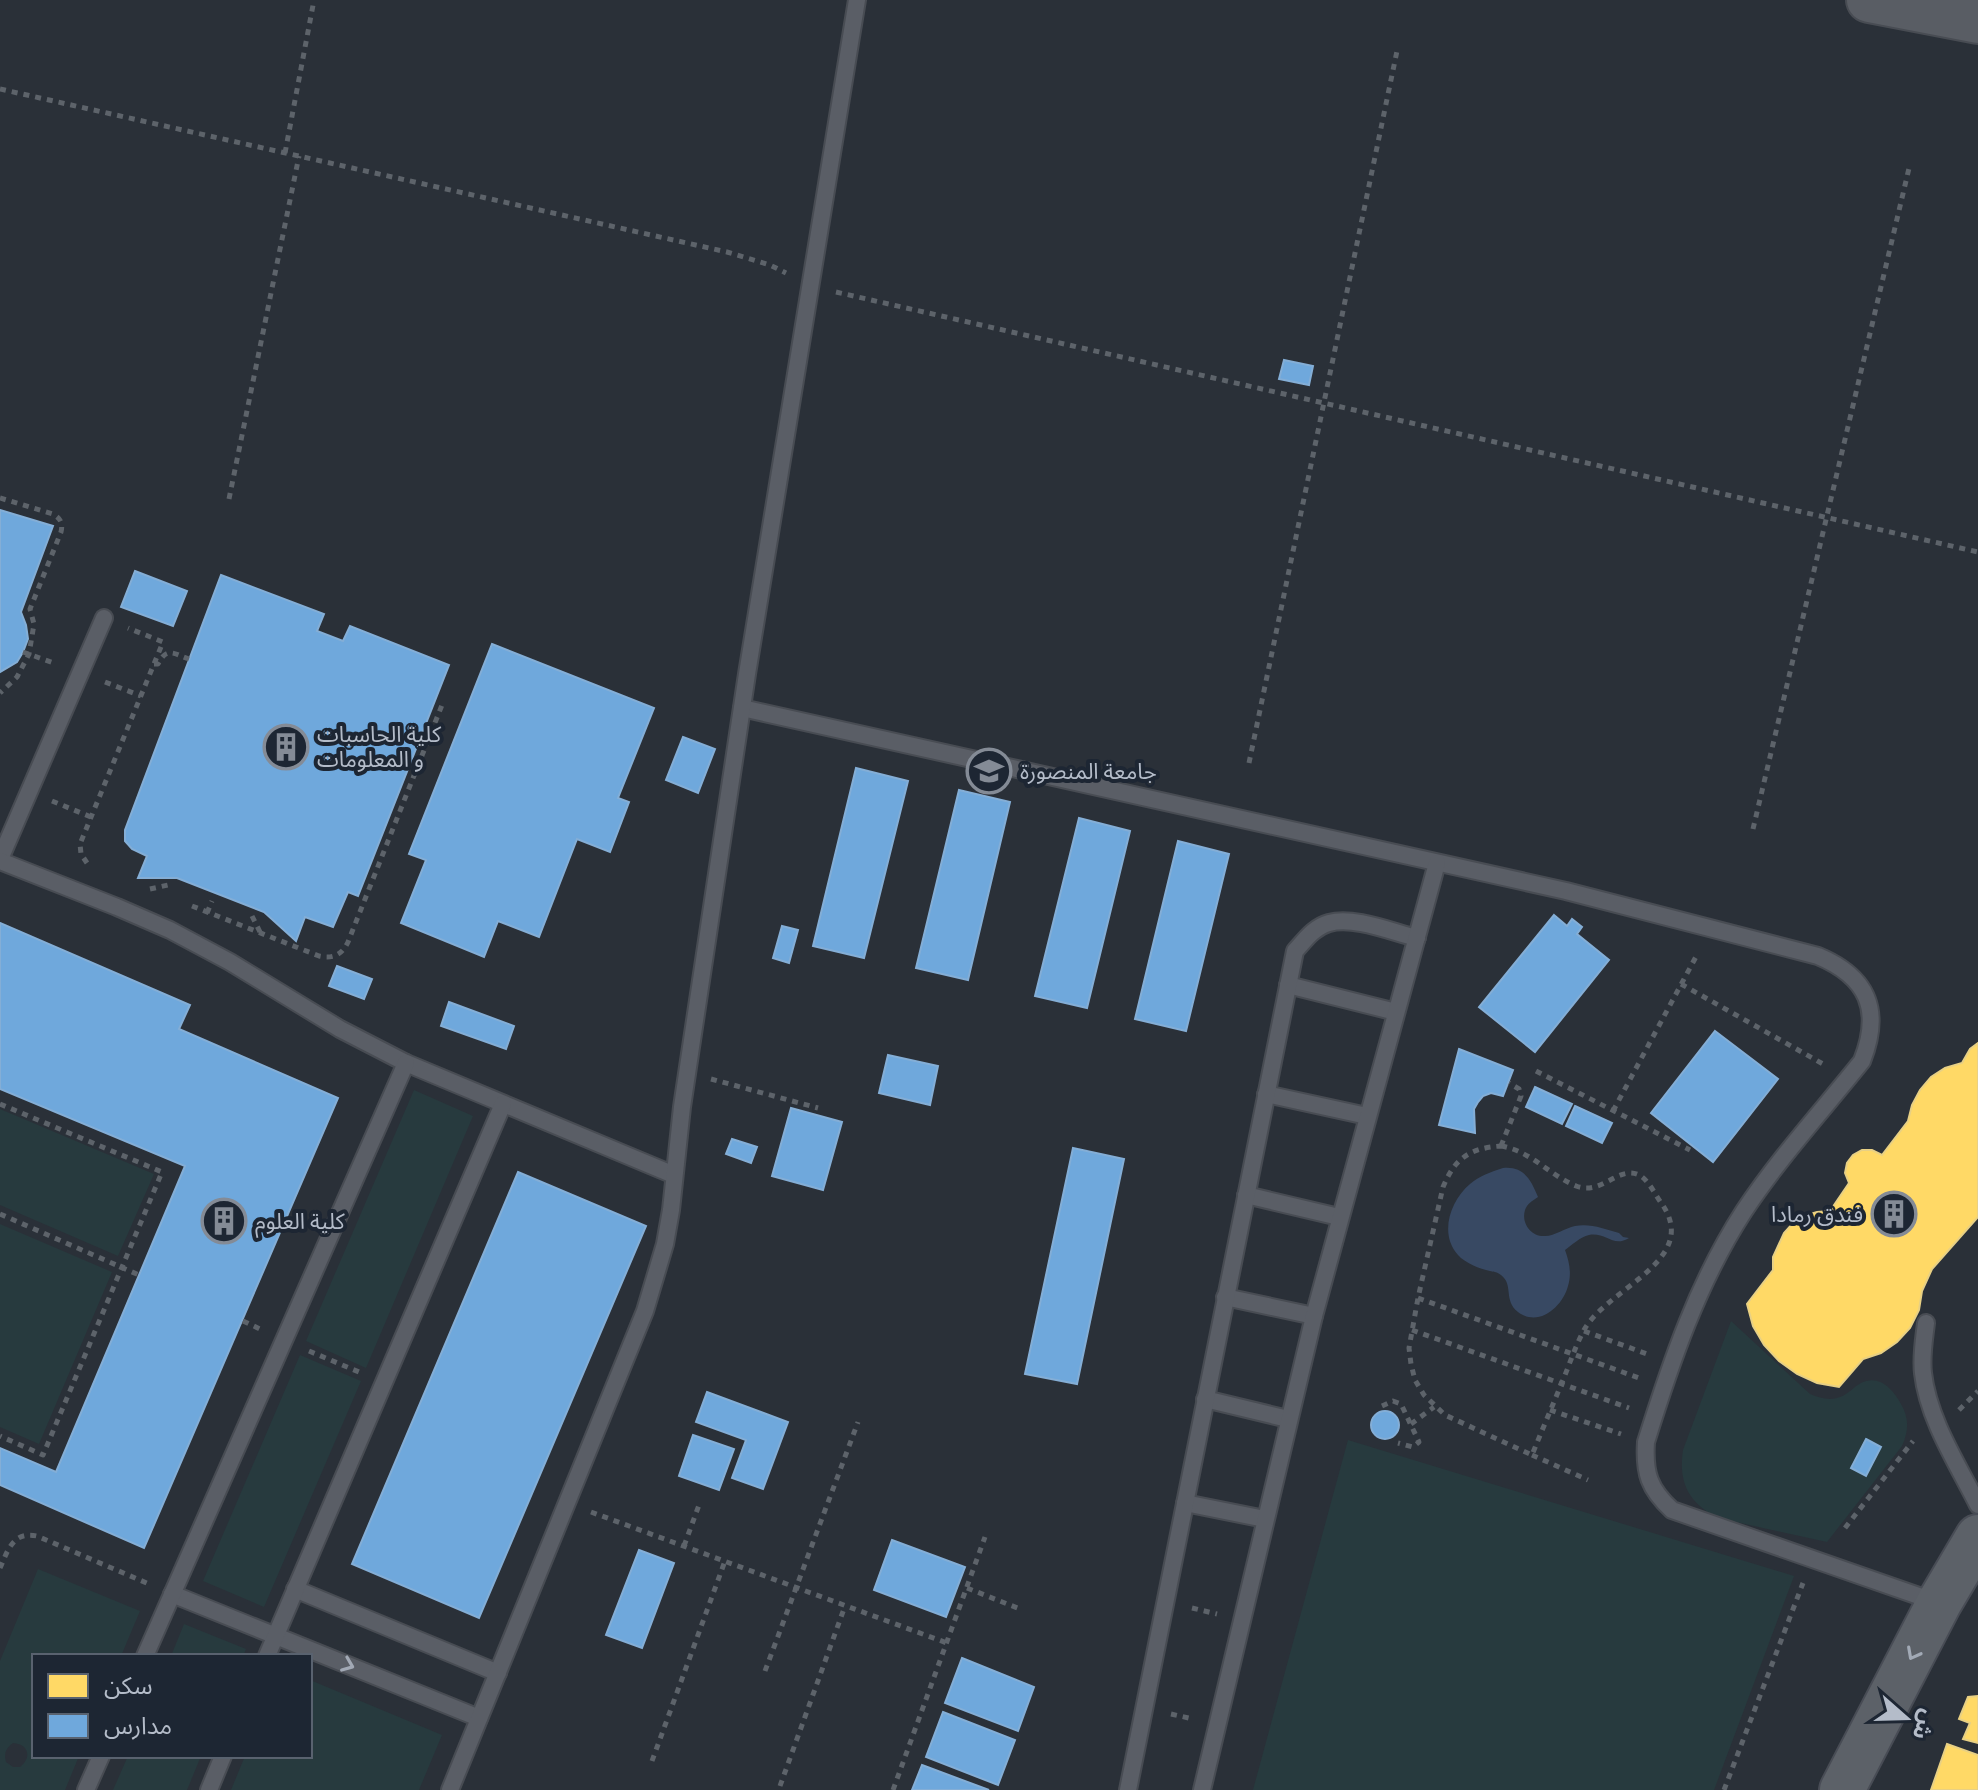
<svg xmlns="http://www.w3.org/2000/svg" width="1978" height="1790" font-family="'Archivo Narrow','Noto Sans Arabic',sans-serif">
<rect width="100%" height="100%" fill="#2a3038"/>
<g fill="#273a3e" fill-rule="evenodd">
<path d="M414,1090L473,1116L366,1368L306,1341Z"/>
<path d="M0,1109L154,1174L118,1256L0,1205Z"/>
<path d="M0,1224L112,1272L39,1444L0,1427Z"/>
<path d="M1731,1321L1810,1394C1820,1398 1830,1401 1840,1397C1849,1394 1853,1387 1861,1383C1879,1374 1893,1389 1901,1404C1909,1418 1909,1430 1902,1446L1827,1542L1718,1518C1689,1503 1678,1483 1683,1450ZM1866,1439L1881,1447L1866,1476L1851,1468Z"/>
<path d="M300,1355L361,1381L264,1607L203,1581Z"/>
<path d="M1348,1440L1794,1576L1714,1790H1253Z"/>
<path d="M38,1569L140,1611L121,1656H34V1756H79L65,1790H0V1661ZM13,1743C29,1744 32,1758 20,1767H13L6,1762C4,1754 5,1749 13,1743Z"/>
<path d="M184,1624L246,1649L243,1656H171Z"/>
<path d="M310,1680L442,1735L419,1790H231L245,1756H310Z"/>
<path d="M128,1756H201L187,1790H113Z"/>
</g>
<path fill="#384963" d="M1503,1168C1524,1166 1531,1180 1538,1197C1532,1201 1527,1204 1525,1210C1521,1223 1531,1237 1545,1236C1555,1236 1565,1228 1575,1226C1590,1223 1605,1229 1619,1233L1623,1237L1629,1238C1613,1248 1606,1232 1589,1235C1580,1237 1572,1245 1565,1250C1569,1261 1572,1273 1568,1286C1563,1306 1539,1328 1518,1312C1503,1300 1514,1285 1501,1275C1495,1271 1497,1273 1490,1271C1480,1269 1465,1263 1458,1255C1439,1234 1450,1201 1470,1184C1479,1176 1491,1172 1503,1168Z"/>
<g fill="#ffd966" stroke="#e8d084" stroke-width="2">
<path d="M1978,1043V1217L1932,1269L1922,1291L1919,1310L1910,1328L1897,1342L1881,1353L1863,1359L1839,1387L1817,1383L1797,1374L1779,1361L1764,1345L1753,1326L1747,1304L1773,1270V1257L1784,1233L1793,1223L1804,1216L1817,1212L1830,1211L1849,1183L1845,1173L1847,1163L1853,1155L1862,1150H1872L1882,1155L1908,1121L1912,1105L1920,1090L1931,1077L1945,1068L1962,1063L1970,1049Z"/>
<path d="M1978,1696V1743L1963,1739L1970,1723L1959,1719L1968,1697Z"/>
<path d="M1947,1744L1978,1755V1790H1931Z"/>
</g>
<g fill="#6fa8dc" stroke="#84aed6" stroke-width="2">
<path d="M1284,360L1313,366L1309,385L1279,379Z"/>
<path d="M0,510L53,526L21,612L26,625L28,639L23,652L17,662L0,672Z"/>
<path d="M135,571L187,591L173,626L121,607Z"/>
<path d="M221,575L324,614L317,631L343,641L350,626L449,665L358,896L348,892L333,927L305,917L296,941L264,912L177,878H138L147,856L132,849L125,841V830Z"/>
<path d="M492,644L654,708L618,798L629,802L610,852L577,839L539,937L498,921L484,957L401,923L426,860L409,854Z"/>
<path d="M683,737L715,749L698,793L666,780Z"/>
<path d="M856,768L908,781L864,958L813,946Z"/>
<path d="M959,790L1010,802L968,980L916,968Z"/>
<path d="M1079,818L1130,831L1087,1008L1035,996Z"/>
<path d="M1178,841L1229,854L1186,1031L1135,1019Z"/>
<path d="M1554,915L1567,926L1572,919L1582,927L1577,934L1609,960L1535,1052L1479,1007Z"/>
<path d="M0,923L190,1005L179,1029L338,1098L144,1548L0,1485V1448L56,1472L185,1166L0,1089Z"/>
<path d="M782,926L798,930L789,963L773,958Z"/>
<path d="M337,966L372,979L364,999L329,986Z"/>
<path d="M449,1002L514,1026L506,1049L441,1026Z"/>
<path d="M1715,1031L1778,1079L1713,1162L1651,1113Z"/>
<path d="M1459,1049L1513,1070L1503,1096L1491,1093L1483,1096L1478,1102L1474,1109L1475,1133L1439,1125Z"/>
<path d="M888,1055L938,1066L930,1105L879,1093Z"/>
<path d="M1535,1087L1572,1104L1562,1124L1526,1107Z"/>
<path d="M1575,1106L1612,1123L1602,1143L1566,1126Z"/>
<path d="M791,1108L842,1122L823,1190L772,1176Z"/>
<path d="M732,1139L757,1147L751,1163L726,1154Z"/>
<path d="M1073,1148L1124,1159L1077,1384L1025,1374Z"/>
<path d="M518,1172L646,1226L479,1618L352,1564Z"/>
<path d="M707,1392L788,1422L763,1489L732,1478L746,1440L696,1422Z"/>
<circle cx="1385" cy="1425" r="14"/>
<path d="M693,1435L734,1449L719,1490L679,1476Z"/>
<path d="M1866,1439L1881,1447L1866,1476L1851,1468Z"/>
<path d="M892,1540L965,1567L946,1617L874,1590Z"/>
<path d="M639,1550L674,1563L642,1648L606,1635Z"/>
<path d="M962,1658L1034,1687L1018,1731L945,1703Z"/>
<path d="M943,1712L1015,1740L998,1785L926,1757Z"/>
<path d="M922,1765L989,1790H912Z"/>
</g>
<g fill="none" stroke-linecap="round" stroke-linejoin="round">
<g stroke="#484c53" stroke-width="20">
<g id="service">
<path d="M742,708L1566,891L1818,956C1868,977 1882,1010 1862,1061C1822,1111 1779,1158 1744,1211C1698,1282 1671,1362 1646,1442C1644,1473 1649,1489 1672,1510L1936,1602"/>
<path d="M0,859L104,618"/>
<path d="M0,861L117,907L170,930L230,962L340,1029L406,1063L674,1175"/>
<path d="M1288,985L1396,1012"/>
<path d="M1266,1094L1367,1116"/>
<path d="M1246,1195L1339,1217"/>
<path d="M1225,1297L1314,1316"/>
<path d="M1926,1323C1924,1340 1921,1356 1923,1373C1928,1419 1958,1465 1978,1505"/>
<path d="M1205,1399L1288,1419"/>
<path d="M1185,1503L1265,1519"/>
<path d="M295,1589L498,1673"/>
<path d="M172,1594L479,1718"/>
<path d="M145,1656L406,1063"/>
<path d="M267,1656L503,1104"/>
<path d="M86,1790L101,1756"/>
<path d="M209,1790L223,1756"/>
<path d="M450,1790L645,1311L665,1244L671,1210L682,1107L747,674L857,0"/>
<path d="M1128,1790L1295,951C1305,940 1314,927 1329,923C1354,916 1392,932 1417,938"/>
<path d="M1202,1790L1314,1316L1437,863"/>
</g>
</g>
<g stroke="#484c53" stroke-width="48">
<path id="secondary" d="M1869,0L1978,21"/>
</g>
<g stroke="#484c55" stroke-width="48">
<path id="primary" d="M1842,1790L1939,1603L1978,1537"/>
</g>
<g stroke="#5d636a" stroke-width="5" stroke-dasharray="6 6" stroke-linecap="butt">
<path d="M0,89L727,252L770,265L786,273"/>
<path d="M285,153L314,0"/>
<path d="M836,292L1978,552"/>
<path d="M0,498L53,514C61,519 63,523 61,532L30,609L34,624L29,654L17,677L0,693"/>
<path d="M229,499L299,156"/>
<path d="M23,652L54,663"/>
<path d="M154,664H158C167,646 174,654 189,659"/>
<path d="M105,682L141,696"/>
<path d="M1249,763L1397,51"/>
<path d="M52,801L91,817"/>
<path d="M1753,829L1910,164"/>
<path d="M87,863L81,854L80,844L163,642L128,628"/>
<path d="M150,889L168,885"/>
<path d="M192,906L319,956C333,959 342,955 348,942L442,705"/>
<path d="M207,913L212,901"/>
<path d="M252,916L260,932"/>
<path d="M1681,984L1823,1064"/>
<path d="M1536,1071L1690,1150"/>
<path d="M711,1079L818,1108"/>
<path d="M0,1104L162,1172L43,1455L0,1436"/>
<path d="M1613,1111L1698,953"/>
<path d="M1501,1146C1531,1151 1549,1175 1576,1186C1602,1196 1618,1165 1639,1175C1649,1180 1655,1195 1662,1204C1701,1261 1607,1288 1584,1330C1576,1345 1571,1360 1565,1375C1554,1402 1543,1428 1532,1455L1445,1415L1424,1395L1415,1380L1411,1364L1409,1348L1418,1298L1443,1187C1455,1158 1470,1148 1501,1146Z"/>
<path d="M1501,1146L1521,1096L1519,1089L1509,1083"/>
<path d="M0,1214L139,1275"/>
<path d="M1418,1298L1639,1378"/>
<path d="M243,1321L260,1329"/>
<path d="M1412,1330L1629,1408"/>
<path d="M1584,1331L1647,1354"/>
<path d="M309,1351L359,1372"/>
<path d="M1382,1406L1393,1401L1401,1404L1419,1442L1413,1447L1398,1443"/>
<path d="M1550,1410L1621,1434"/>
<path d="M1959,1410L1978,1391"/>
<path d="M1411,1424L1434,1407"/>
<path d="M1532,1455L1588,1480"/>
<path d="M591,1512L947,1643"/>
<path d="M1845,1528L1913,1441"/>
<path d="M684,1546L699,1505"/>
<path d="M0,1568C8,1550 13,1531 37,1536L149,1584"/>
<path d="M967,1588L1020,1609"/>
<path d="M1192,1608L1217,1614"/>
<path d="M765,1671L858,1422"/>
<path d="M1171,1714L1193,1719"/>
<path d="M652,1761L725,1561"/>
<path d="M780,1786L845,1606"/>
<path d="M893,1790L985,1537"/>
<path d="M1724,1790L1803,1583"/>
</g>
<use href="#service" stroke="#5a5e66" stroke-width="16"/>
<use href="#secondary" stroke="#595d64" stroke-width="44"/>
<use href="#primary" stroke="#5c6168" stroke-width="44"/>
</g>
<defs><path id="oneway-chevron" d="M-2-3.5L2.5 0L-2 3.5" fill="none" stroke-width="1.6" stroke-linecap="round" stroke-linejoin="round" transform="scale(2)"/></defs>
<use stroke="#a2aab6" href="#oneway-chevron" transform="translate(1913 1654) rotate(118)"/>
<use stroke="#a2a9b5" href="#oneway-chevron" transform="translate(348 1665) rotate(22)"/>
<defs>
<g id="building-ring" transform="scale(2.3)"><circle r="9.5" fill="#1d2633" stroke="#848b96" stroke-width="1.5"/><path d="M-4-6H4V6H1V3H-1V6H-4ZM-2.5-4.3h1.7v1.8h-1.7ZM.8-4.3h1.7v1.8H.8ZM-2.5-1h1.7V.8h-1.7ZM.8-1h1.7V.8H.8Z" fill="#848b96"/></g>
<g id="university-ring" transform="scale(2.3)"><circle r="9.5" fill="#1d2633" stroke="#848b96" stroke-width="1.5"/><path d="M0-5L7-2L0 1L-7-2ZM-4 1L0 2.5L4 1V4Q0 6-4 4Z" fill="#848b96"/></g>
</defs>
<g fill-rule="evenodd">
<use href="#building-ring" x="286" y="747"/>
<use href="#university-ring" x="989" y="771"/>
<use href="#building-ring" x="1894" y="1214"/>
<use href="#building-ring" x="224" y="1221"/>
</g>
<g text-anchor="middle" dominant-baseline="central" stroke-width="8" stroke-linejoin="round" paint-order="stroke">
<g font-size="22" fill="#b4bcc9" stroke="#1d2633" text-anchor="start">
<text x="317" y="734">كلية الحاسبات<tspan x="317" dy="25">و المعلومات</tspan></text>
<text x="1020" y="771">جامعة المنصورة</text>
<text x="1863" y="1214" text-anchor="end">فندق رمادا</text>
<text x="255" y="1221">كلية العلوم</text>
</g>
</g>
<rect x="32" y="1654" width="280" height="104" fill="#1d2633" stroke="#59626f" stroke-width="2"/>
<rect x="48" y="1674" width="40" height="24" fill="#ffd966" stroke="#59626f" stroke-width="2"/>
<text x="104" y="1694" font-size="24" fill="#b4bcc9">سكن</text>
<rect x="48" y="1714" width="40" height="24" fill="#6fa8dc" stroke="#59626f" stroke-width="2"/>
<text x="104" y="1734" font-size="24" fill="#b4bcc9">مدارس</text>
<g transform="translate(1906 1718) rotate(110)" stroke="#1d2633" stroke-width="6" paint-order="stroke">
<path d="M0-6L14 30L0 20L-14 30Z" fill="#b4bcc9"/>
<text y="-12" font-size="22" font-weight="bold" text-anchor="middle" fill="#b4bcc9">ش</text>
</g>
</svg>
